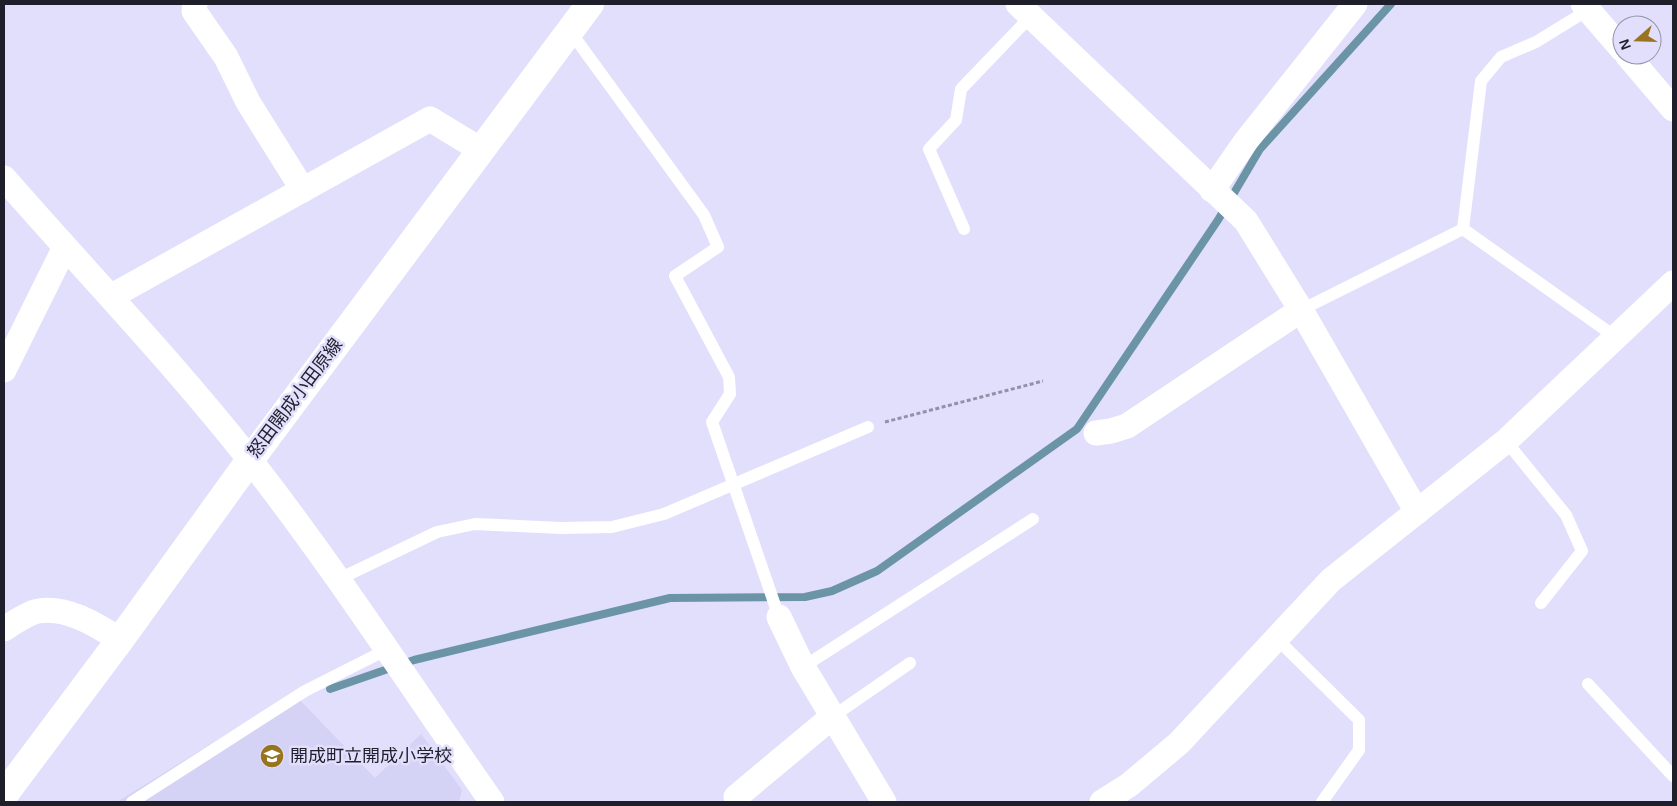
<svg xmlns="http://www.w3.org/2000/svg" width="1677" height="806" font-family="Helvetica,'Noto Sans JP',sans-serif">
<rect width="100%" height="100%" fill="#e1dffc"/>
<path fill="#d4d2f5" d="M293,693L375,778L421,734L462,790L459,802H117Z"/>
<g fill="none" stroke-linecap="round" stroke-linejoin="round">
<path stroke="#6b95a6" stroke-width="8" d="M330,689L414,660L670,598L805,597L832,591L877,571L1077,429L1218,220L1260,149L1391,4"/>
<path stroke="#9391a8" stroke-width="3" stroke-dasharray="4 2.5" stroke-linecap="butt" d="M885,422L1043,381"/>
<g stroke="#fff" stroke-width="12">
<path d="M570,31L704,215L718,247L675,276L729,377L730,394L712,422L779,617"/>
<path d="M964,229L929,149L956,120L961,89L1031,16"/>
<path d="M1463,229L1617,338"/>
<path d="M1301,310L1463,229L1481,81L1501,57L1536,42L1588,10"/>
<path d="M1506,441L1566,515L1582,551L1541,603"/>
<path d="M339,579L437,532L475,524L561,528L612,527L664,514L868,427"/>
<path d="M1276,638L1359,720V750L1322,802"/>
<path d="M803,667L1033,519"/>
<path d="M1588,684L1673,776"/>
<path d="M832,717L910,663"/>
<path d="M132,802L305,691L386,650"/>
</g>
<g stroke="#fff" stroke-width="25">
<path d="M195,4L194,11L226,57L248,102L303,190"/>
<path d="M1018,4L1246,221L1301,310L1417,512"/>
<path d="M1583,4L1622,49"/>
<path d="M1627,55L1673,109"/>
<path d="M4,178C86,272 173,362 250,460C336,570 412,688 492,802"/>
<path d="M1212,190L1246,141L1355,4"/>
<path d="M112,296L430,119L481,150"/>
<path d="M4,370L65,247"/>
<path d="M1096,433L1111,431L1127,426L1301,310"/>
<path d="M779,617L803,667L884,802"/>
<path d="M4,629C13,623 24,616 34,612C64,604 97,625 120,640"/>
<path d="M736,797L832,717"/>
<path d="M1102,802L1129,785L1179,743L1331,580L1506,441L1673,283"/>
</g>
<path stroke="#fff" stroke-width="28" d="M4,795L120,640L250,460L590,4"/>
</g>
<defs>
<g id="school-disc" transform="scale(1.25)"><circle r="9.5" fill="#99741f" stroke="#e1dffc"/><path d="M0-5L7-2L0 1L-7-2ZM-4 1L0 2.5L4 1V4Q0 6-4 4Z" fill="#fff"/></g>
</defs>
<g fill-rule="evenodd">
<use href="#school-disc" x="272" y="756"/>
</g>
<g text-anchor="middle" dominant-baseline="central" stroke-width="5" stroke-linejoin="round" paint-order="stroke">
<g font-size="18" fill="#1f1e2b" stroke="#e1dffc">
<text transform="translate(295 398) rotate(-53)">怒田開成小田原線</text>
</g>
<g font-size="18" fill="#1f1e2b" stroke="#e1dffc" text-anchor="start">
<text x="290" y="756">開成町立開成小学校</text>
</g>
</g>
<rect width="1677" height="806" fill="none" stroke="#1f1e2b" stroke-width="10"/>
<g transform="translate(1637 40) rotate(250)"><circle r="24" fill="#e1dffc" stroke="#9392a8"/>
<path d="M0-4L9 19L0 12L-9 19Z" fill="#99741f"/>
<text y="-8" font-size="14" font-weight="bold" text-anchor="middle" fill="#1f1e2b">N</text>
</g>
</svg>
